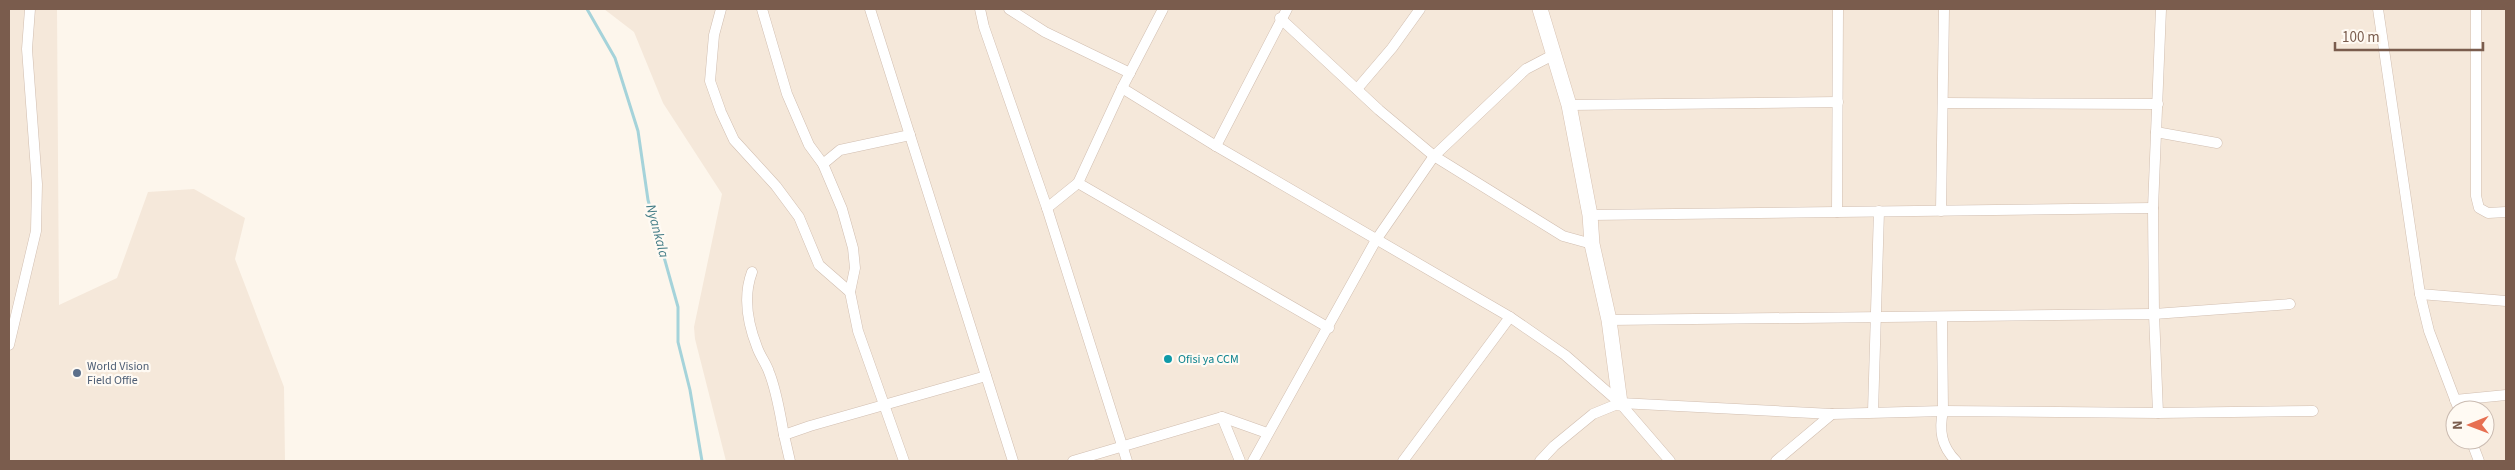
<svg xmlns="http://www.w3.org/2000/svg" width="2515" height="470" font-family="'Source Sans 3',sans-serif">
<rect width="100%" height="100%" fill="#fdf6ec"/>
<g fill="#f5e8da" fill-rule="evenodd">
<path d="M9,9H57L59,305L117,278L148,192L194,189L245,218L235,259L284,387L285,461H9Z"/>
<path d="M604,9H2506V461H726L695,339L694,327L722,194L663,103L634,32ZM2455,410H2485V440H2455Z"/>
</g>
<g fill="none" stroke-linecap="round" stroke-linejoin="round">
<path stroke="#a5d3da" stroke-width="3" d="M587,9L615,58L638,131L648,200L678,307V342L690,390L702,461"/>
<g stroke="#d1beb0" stroke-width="11">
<g id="street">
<path d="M721,9L714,35L710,81L721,112L734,140L776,186L799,217L819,265L850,292"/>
<path d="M762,9L787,94L809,145L823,164L842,209L853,248L855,268L850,292L858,331L904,461"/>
<path d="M870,9L1013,461"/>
<path d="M980,9L984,27L1047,208L1127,461"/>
<path d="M1009,9L1045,32L1130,73"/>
<path d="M2161,9L2153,208L2154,314L2290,304"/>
<path d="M2378,9L2420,294L2429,331L2459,410"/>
<path d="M2476,9V196L2479,208L2488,213L2506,212"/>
<path d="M1280,18L1379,110L1434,156L1563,236L1592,244"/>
<path d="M1122,88L1216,146L1510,317L1565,355L1620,403L1670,461"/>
<path d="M1357,89L1392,48L1420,9"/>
<path d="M1943,103L2158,104"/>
<path d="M1569,105L1838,102"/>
<path d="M2156,132L2217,143"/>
<path d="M1216,146L1287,9"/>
<path d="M823,164L840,150L910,135"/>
<path d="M1078,183L1329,328"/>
<path d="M1047,208L1078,183L1122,88L1163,9"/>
<path d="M1941,211L1944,9"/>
<path d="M1837,212L1838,9"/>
<path d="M1590,215L2153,208"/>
<path d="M752,272C743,296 748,324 757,347C760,356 766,363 769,372C777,392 780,414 784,435"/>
<path d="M2420,294L2506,301"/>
<path d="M1942,318L1943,411C1939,430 1941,446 1956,461"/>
<path d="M1609,320L2154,314L2158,413"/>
<path d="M9,345L36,231L37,184L27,49L30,9"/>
<path d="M2455,400L2506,395"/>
<path d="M1873,412L1879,211"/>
<path d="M1222,417L1240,461"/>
<path d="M2471,440L2479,461"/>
<path d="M790,461L784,435L810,426L986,376"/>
<path d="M1073,461L1222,417L1267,433"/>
<path d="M1253,461L1376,240L1434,156L1526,69L1553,55"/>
<path d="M1403,461L1510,317"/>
<path d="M1540,461L1554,446L1593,414L1620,403L1832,414L1943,411L2158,413L2313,411"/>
<path d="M1776,461L1832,414"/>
</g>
</g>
<g stroke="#d6c0b0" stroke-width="16">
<path id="secondary" d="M1540,9L1569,105L1590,215L1592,244L1609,320L1620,403"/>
</g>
<use href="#street" stroke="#fff" stroke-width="10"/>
<use href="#secondary" stroke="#fff" stroke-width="15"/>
</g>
<circle fill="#0f9aa8" stroke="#fffaf3" stroke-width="2" cx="1168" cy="359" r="5"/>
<circle fill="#5c6f8a" stroke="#fffaf3" stroke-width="2" cx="77" cy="373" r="5"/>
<g text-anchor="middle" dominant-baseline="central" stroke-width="4.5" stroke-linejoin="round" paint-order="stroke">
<g font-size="12" fill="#0d838f" stroke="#fffaf3" text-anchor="start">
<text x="1178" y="359">Ofisi ya CCM</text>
</g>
<g font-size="12" fill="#4e5e75" stroke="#fffaf3" text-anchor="start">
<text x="87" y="366">World Vision<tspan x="87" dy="14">Field Offie</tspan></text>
</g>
<g font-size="14" font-style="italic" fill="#437c86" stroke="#fffaf3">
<text transform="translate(657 231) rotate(75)">Nyankala</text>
</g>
</g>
<rect width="2515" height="470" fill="none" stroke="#7a5c4d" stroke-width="20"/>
<g transform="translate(2470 425) rotate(269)"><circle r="24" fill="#fffaf3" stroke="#cabbb1"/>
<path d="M0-4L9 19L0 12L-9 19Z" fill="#e76f51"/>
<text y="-8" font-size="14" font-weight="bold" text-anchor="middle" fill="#7a5c4d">N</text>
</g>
<path d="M2335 42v8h148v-8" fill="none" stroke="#7a5c4d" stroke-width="2.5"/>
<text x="2342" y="42" font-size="15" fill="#7a5c4d" stroke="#fffaf3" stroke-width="4" paint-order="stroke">100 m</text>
</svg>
